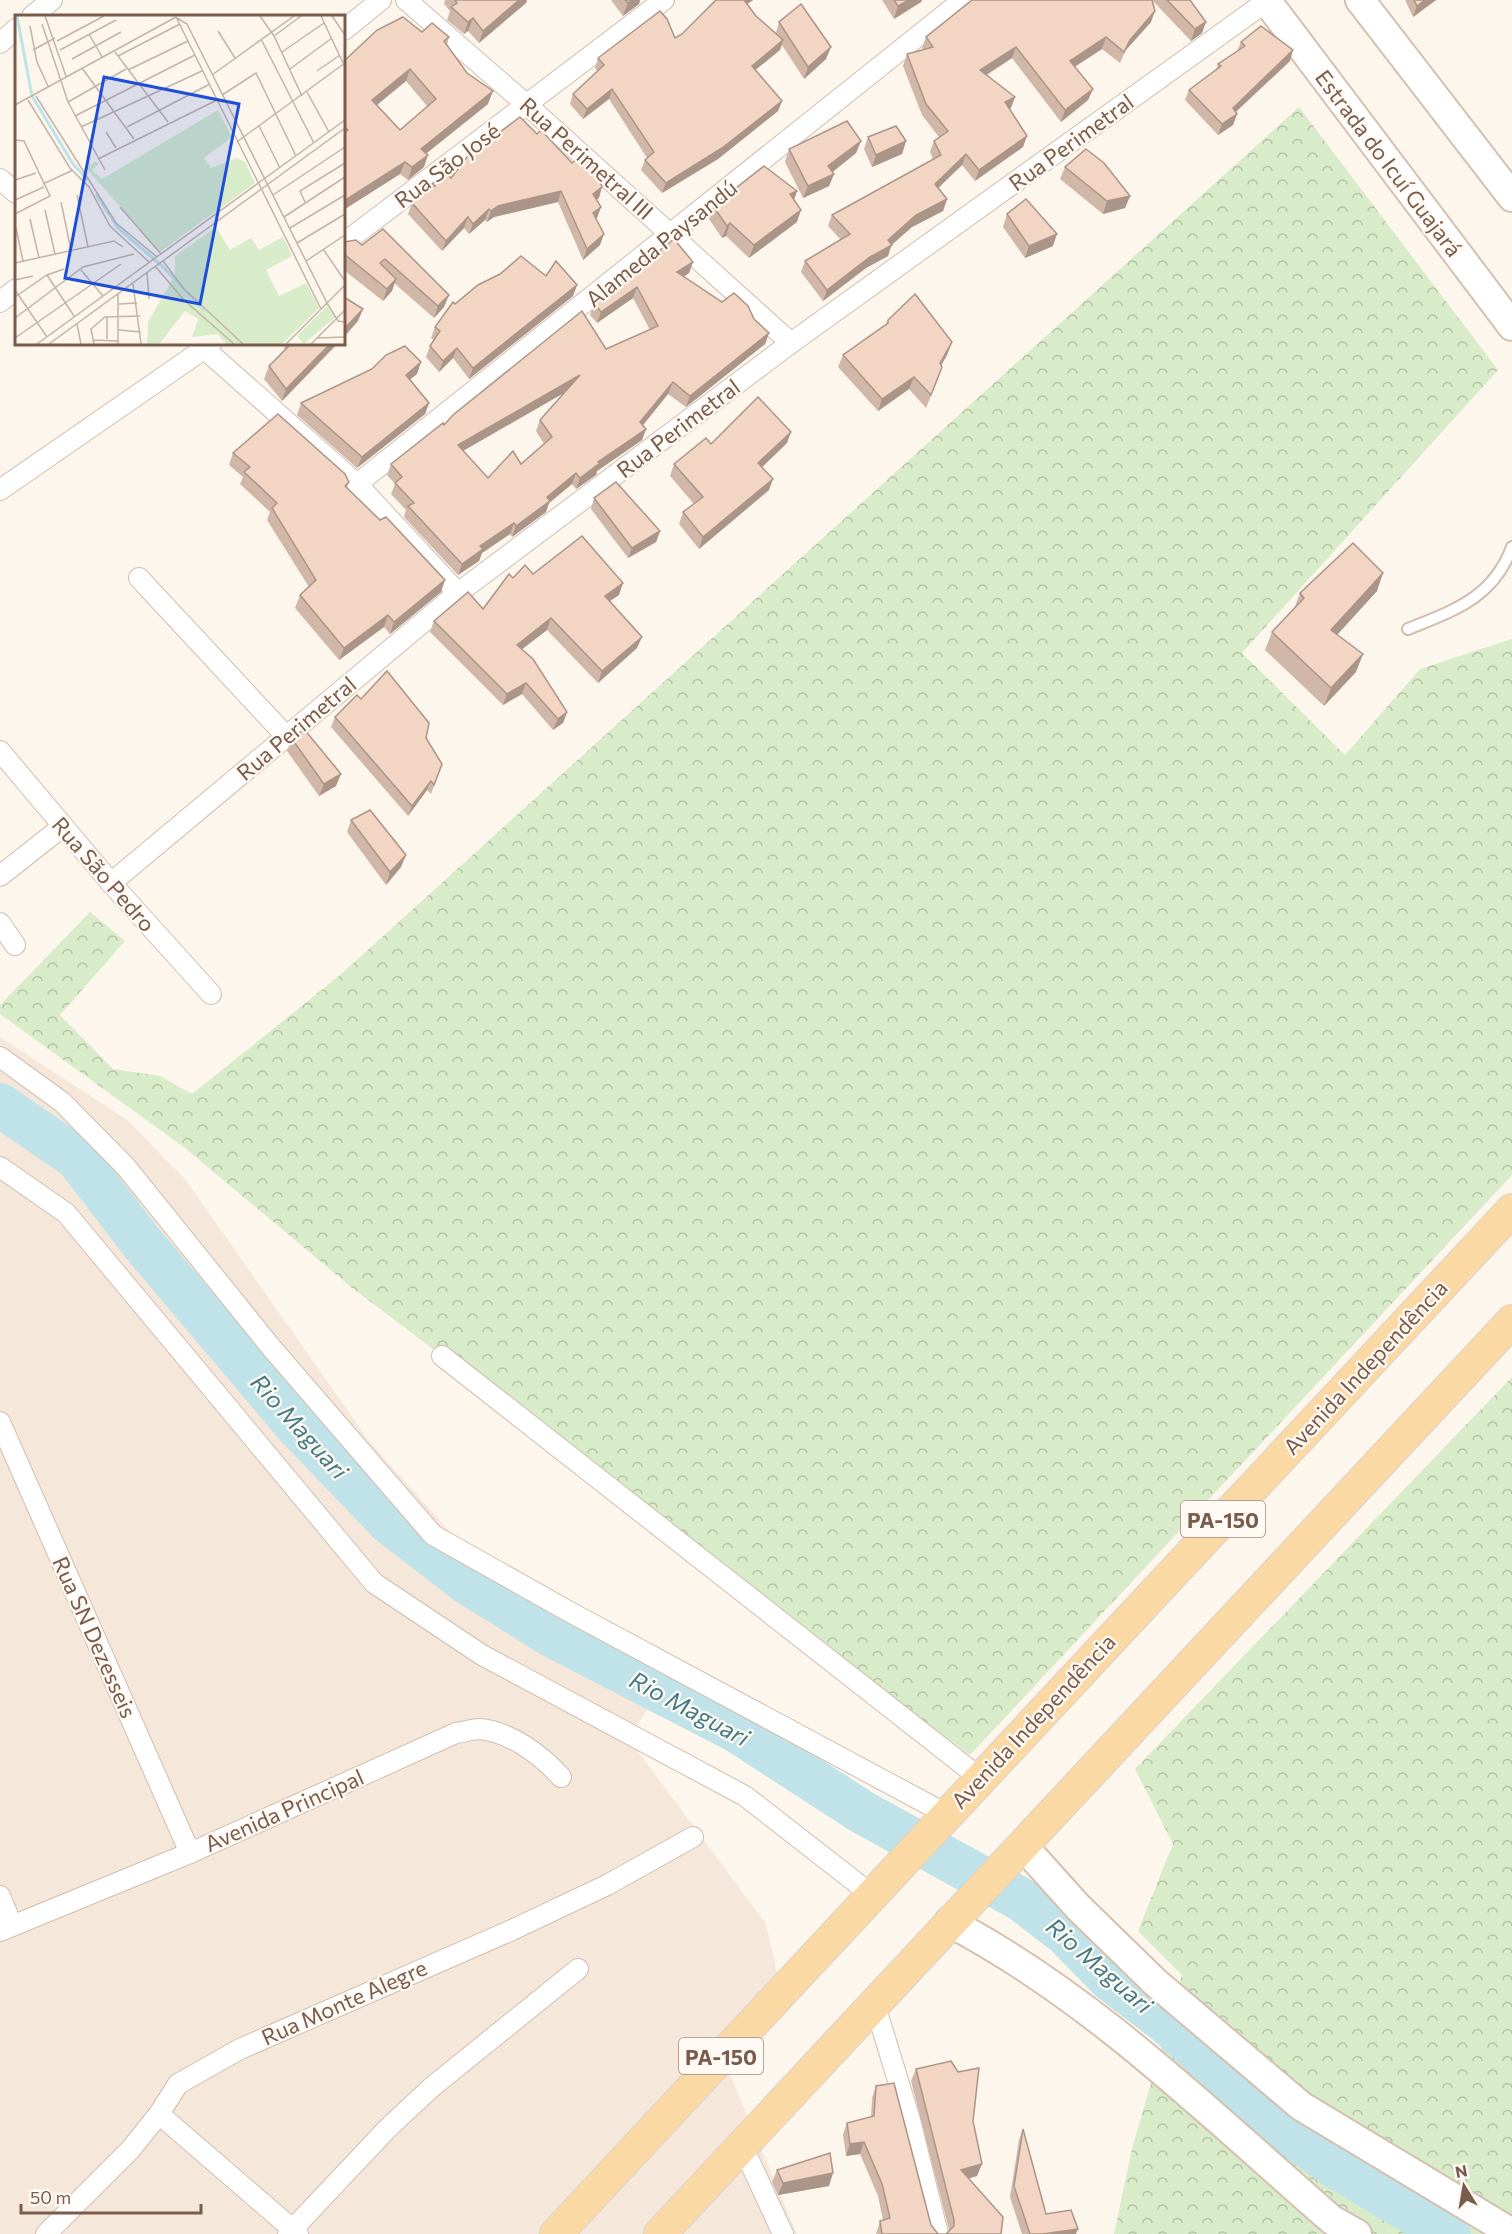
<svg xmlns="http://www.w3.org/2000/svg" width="1512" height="2234" font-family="Commissioner,sans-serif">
<defs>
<pattern id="forest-crowns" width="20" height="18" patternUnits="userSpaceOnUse" patternTransform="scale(1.5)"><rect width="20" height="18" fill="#d8ecc9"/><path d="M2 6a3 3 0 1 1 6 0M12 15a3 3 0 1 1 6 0" fill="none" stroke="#b4c2a5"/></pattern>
</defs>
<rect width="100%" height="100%" fill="#fdf6ec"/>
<path fill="#f5e8da" d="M0,1037L127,1120L185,1179L369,1441L497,1585L673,1672L628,1738L766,1924L782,1995L719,2049L797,2234H0Z"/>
<g fill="url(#forest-crowns)">
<path d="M1299,107L1498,370L1242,653L1345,755L1420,669L1512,639V1175L970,1755L351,1287L185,1148L0,1014V1005L90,912L125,941L60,1015L113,1069L160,1076L192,1094L339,976Z"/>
<path d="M1512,1377V2234H1114L1132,2149L1182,1975L1138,1931L1173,1844L1135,1769Z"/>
</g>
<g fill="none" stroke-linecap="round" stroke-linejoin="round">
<path stroke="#bfe3e8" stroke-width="44" d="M0,1105L77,1158L142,1243L296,1425L390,1523L468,1583L553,1636L737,1731L862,1812L1022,1900L1066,1934L1110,1979L1166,2022L1288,2132L1336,2167L1449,2234"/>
<g stroke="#d1beb0" stroke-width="14">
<path id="service" d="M1408,629C1455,610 1493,598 1512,547"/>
</g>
<g stroke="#d1beb0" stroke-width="22">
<g id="minor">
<path d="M406,0L527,105L791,343"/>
<path d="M32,16L52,0"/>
<path d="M344,30L381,0"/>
<path d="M0,43L16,29"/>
<path d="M0,179L16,193"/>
<path d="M344,243L664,0"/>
<path d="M0,302L16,289"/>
<path d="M199,344L357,484L458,593"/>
<path d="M357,484L963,0"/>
<path d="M0,490L211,344"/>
<path d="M139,578L286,736"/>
<path d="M0,751L111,883L211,994"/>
<path d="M0,876L62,827"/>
<path d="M111,883L458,593L791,343L1267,1"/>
<path d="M0,923L15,945"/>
<path d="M0,1057L62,1102L126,1167L270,1346L433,1535L568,1611L946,1814"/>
<path d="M0,1167L66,1213L374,1583L482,1655L745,1796L872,1895"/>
<path d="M442,1356L980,1778"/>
<path d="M0,1422L190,1853"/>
<path d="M0,1896L12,1925"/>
<path d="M0,1931L190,1853L456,1733C464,1732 473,1729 480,1729C511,1732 541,1755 561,1777"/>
<path d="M874,2002L910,2120L938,2234"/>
<path d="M159,2114L298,2234"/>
<path d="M742,2145L783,2234"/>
<path d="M46,2234L130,2150L159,2114L178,2084L240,2049L512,1930L607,1885L693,1837"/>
<path d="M288,2234L388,2128L432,2087L578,1969"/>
</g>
</g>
<g stroke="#d6c0b0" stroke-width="32">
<g id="secondary">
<path d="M1266,0L1512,326"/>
<path d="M1360,0L1512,197"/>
<path d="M1024,1847L1078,1907L1156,1983L1301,2106L1512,2233"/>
<path d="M949,1922C1092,1997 1210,2114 1332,2220L1357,2234"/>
</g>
</g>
<g stroke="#dad1cd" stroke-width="34">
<g id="primary">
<path d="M556,2234L1512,1210"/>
<path d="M660,2234L1512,1321"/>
</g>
</g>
<use href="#service" stroke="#fff" stroke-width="10"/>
<use href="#minor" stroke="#fff" stroke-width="20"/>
<use href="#secondary" stroke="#fff" stroke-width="28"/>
<use href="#primary" stroke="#fbd9a5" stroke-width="32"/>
</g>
<g fill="#d1b7a8" fill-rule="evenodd">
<path d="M445,0H527L526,3L479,43L468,31L464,34L447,20L450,11L444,4Z"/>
<path d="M611,0H640L639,4L623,16Z"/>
<path d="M715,0H753L747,4L756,16L776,33L779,22L826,59L804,79L782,45L780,50L755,70L782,101L778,111L718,159L662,193L641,170L645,160L647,158L609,99L583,119L570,104L573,94L597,71L595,68L598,58L675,38L682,34Z"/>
<path d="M882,0H922L921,2L894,19Z"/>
<path d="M1152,0H1191H1190L1202,33L1191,41Z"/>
<path d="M1405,0H1436L1413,17Z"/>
<path d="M1151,22L1125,51L1120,63L1102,49L1075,67L1093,89L1088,100L1061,122L1012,58L987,75L1011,108L1010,109L1023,147L975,181L962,165L938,188L947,199L943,211L912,227L892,245L888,256L866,268L823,301L801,272L805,261L841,240L828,226L832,215L933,159L930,152L934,141L939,137L922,115L903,66L907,54L923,50L922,48L926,37Z"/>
<path d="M422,32L449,37L447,45L488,104L426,153L424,167L408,180L400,174L345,209L344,214V61ZM406,81L427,106L400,130L377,105Z"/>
<path d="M1241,42L1290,61L1236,112L1237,114L1233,125L1218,135L1185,100L1189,90L1216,70L1218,64L1237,51Z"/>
<path d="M868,137L906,141L902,154L872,167L864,149Z"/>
<path d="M861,141L856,153L832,172L834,174L829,186L803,198L785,162L789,149Z"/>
<path d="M467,157L599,198L596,200L601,207L596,218L600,245L583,260L558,202L494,217L487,222L485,220L469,234L464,228L442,251L408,214L412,203L430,189L432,184L451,178Z"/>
<path d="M1065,167L1130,196L1125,208L1103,214L1060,179Z"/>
<path d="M797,191L794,199L797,222L749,258L726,236L722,238L709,219L713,206Z"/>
<path d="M1007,214L1053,246L1025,258L1003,227Z"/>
<path d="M383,229L444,307L434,318L394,283L392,291L383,301L344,270V241L362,245Z"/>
<path d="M693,262L689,273L684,277L722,302L754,319L769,333L765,344L686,407L668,394L642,425L646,429L642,440L597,471L596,475L576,489L572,484L549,503L546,512L512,537L510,534L482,553L479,561L458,575L404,517L406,510L391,494L395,484L387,475L391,464L444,425L606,349L650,330L633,298L597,323L590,315L594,303ZM564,393L540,420L536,431L544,444L521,464L488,478L463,451Z"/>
<path d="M546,276L577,285L573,296L469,379L453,358L439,372L426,357L430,346L434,340L431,338L435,327L455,304Z"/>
<path d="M888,320L952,342L947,355L941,365L938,379L926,408L909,389L878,411L838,367L843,355L886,324Z"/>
<path d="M282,344H337L282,401L264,379L269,366L285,349Z"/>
<path d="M417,374L410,379L429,403L425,414L357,468L297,415L301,403Z"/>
<path d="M787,443L762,467L769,490L699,549L679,524L683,512L694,504L670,476L674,464L711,444Z"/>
<path d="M233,453L349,482L347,488L441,592L390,634L384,627L339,660L295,608L300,595L309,587L267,520L270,512L240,484L243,477L229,465Z"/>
<path d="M594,498L660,531L656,542L628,558L591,509Z"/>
<path d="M533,574L619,595L610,601L637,648L598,683L547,630L522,649L567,712L563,723L553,730L522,694L503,705L430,632L434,621L483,609L513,578Z"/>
<path d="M1377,591L1337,635L1356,672L1324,706L1265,650L1272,632L1294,609L1300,593Z"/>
<path d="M361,699L426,738L442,764L431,794L427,790L408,816L331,727L335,717Z"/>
<path d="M292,739L336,786L319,796L287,751Z"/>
<path d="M351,820L401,867L386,885L347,832Z"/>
<path d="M916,2069L973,2121L977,2176L969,2178L1001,2234H876L880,2221L883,2220L878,2196L860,2154L846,2156L843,2134L847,2123L871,2117L872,2098L876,2086L931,2225L938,2234H946L949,2230L911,2081Z"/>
<path d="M1023,2129L1046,2214L1076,2234H1022L1010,2197L1019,2140Z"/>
<path d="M777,2170L829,2186L778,2195L772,2182Z"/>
</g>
<g fill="#aa9588">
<path d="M519,0H527L526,3L479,43L483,31Z"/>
<path d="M633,0H640L639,4L623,16L628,3Z"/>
<path d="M743,0H753L740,9Z"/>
<path d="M909,0H922L921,2L894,19L898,6Z"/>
<path d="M1425,0H1436L1413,17L1417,6Z"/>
<path d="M1155,11L1151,22L1125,51L1120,63L1130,40Z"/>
<path d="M473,18L468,31L464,34L468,22Z"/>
<path d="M1206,22L1202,33L1191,41L1195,29Z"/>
<path d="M1106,37L1102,49L1066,72L1070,61Z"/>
<path d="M783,40L780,50L748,76L752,66Z"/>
<path d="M831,47L826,59L804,79L808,67Z"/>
<path d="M1016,47L1012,58L976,81L980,70Z"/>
<path d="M1293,50L1290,61L1229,118L1233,108Z"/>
<path d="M410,69L406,81L368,112L372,100Z"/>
<path d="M612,89L609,99L583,119L587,109Z"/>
<path d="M1093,89L1088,100L1061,122L1065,110Z"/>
<path d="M493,91L488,104L417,161L421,149Z"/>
<path d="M1015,97L1011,108L1001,113L1005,102Z"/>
<path d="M782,101L778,111L718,159L662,193L666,183Z"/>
<path d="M1237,114L1233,125L1218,135L1222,124Z"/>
<path d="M1027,136L1023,147L975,181L979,170Z"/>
<path d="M861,141L856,153L824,179L828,166Z"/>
<path d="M906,141L902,154L872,167L876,155Z"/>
<path d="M966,154L962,165L931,195L935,184Z"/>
<path d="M428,155L424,167L408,180L412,167Z"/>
<path d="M405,162L400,174L345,209L344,214V201Z"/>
<path d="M834,174L829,186L803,198L808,186Z"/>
<path d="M602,187L599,198L589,205L593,194Z"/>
<path d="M561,191L558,202L494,217L487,222L491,211L498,206Z"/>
<path d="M797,191L793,203L790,194Z"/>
<path d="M1130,196L1125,208L1103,214L1107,201Z"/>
<path d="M947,199L943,211L912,227L891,245L888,256L866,268L823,301L827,290L888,240L916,215Z"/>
<path d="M601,207L597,218L589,223L593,213Z"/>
<path d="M489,209L485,220L469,234L473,224Z"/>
<path d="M801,210L797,222L749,258L754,245Z"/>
<path d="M468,217L464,228L442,251L446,241Z"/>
<path d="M730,223L726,236L722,238L727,226Z"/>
<path d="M604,234L600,245L583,260L587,249Z"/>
<path d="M1057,234L1053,246L1025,258L1029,246Z"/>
<path d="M693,262L689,273L673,283L677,272Z"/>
<path d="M396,279L392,291L383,301L387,289Z"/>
<path d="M577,285L573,296L469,379L473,368Z"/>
<path d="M637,287L633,298L597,323L601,312Z"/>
<path d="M449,295L444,307L434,318L438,306Z"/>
<path d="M363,309L358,321L344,337V329Z"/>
<path d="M769,333L765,344L686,407L690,396Z"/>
<path d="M952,342L947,355L935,376L940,363Z"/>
<path d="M330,344H337L282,401L286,389Z"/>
<path d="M457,348L453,358L439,372L443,361Z"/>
<path d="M421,362L417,374L402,386L406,375Z"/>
<path d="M580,375L576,386L454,456L458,445Z"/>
<path d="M914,377L909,389L878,411L882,399Z"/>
<path d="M673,382L668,394L636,434L640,422Z"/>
<path d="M429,403L425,414L357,468L362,457Z"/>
<path d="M646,429L642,440L597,471L596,475L576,489L580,478L598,462Z"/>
<path d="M791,432L787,443L754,475L758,463Z"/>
<path d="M576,473L572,484L549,503L546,512L512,537L516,526L547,497Z"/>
<path d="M773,479L769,490L699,549L703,537Z"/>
<path d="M514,523L510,534L482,553L479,561L458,575L462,564L480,546Z"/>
<path d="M660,531L656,542L628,558L632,548Z"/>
<path d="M1383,573L1377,591L1325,648L1331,630Z"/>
<path d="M445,580L441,592L390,634L394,622Z"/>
<path d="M623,583L619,595L601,607L605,596Z"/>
<path d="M388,615L384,627L339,660L344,648Z"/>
<path d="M551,618L547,630L512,657L517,645Z"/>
<path d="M642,637L637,648L598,683L602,671Z"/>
<path d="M1363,654L1356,672L1324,706L1331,688Z"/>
<path d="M526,683L522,694L503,705L507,694Z"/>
<path d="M567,712L563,723L553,730L558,719Z"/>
<path d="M341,774L336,786L319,796L324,784Z"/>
<path d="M431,781L427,790L408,816L412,806Z"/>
<path d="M406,855L401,867L386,885L390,872Z"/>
<path d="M864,2142L860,2154L846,2156L850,2144Z"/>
<path d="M982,2164L977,2176L957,2182L961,2170Z"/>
<path d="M833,2173L829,2186L778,2195L783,2183Z"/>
<path d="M1078,2229L1076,2234H1043Z"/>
</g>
<g fill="#f3d5c3" stroke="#aa9588" stroke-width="1.5" fill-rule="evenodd">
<path d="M455,0H519L483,31L473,18L468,22L451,7L457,3Z"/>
<path d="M625,0H633L628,3Z"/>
<path d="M716,0H744L756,16L783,40L752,66L782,101L722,148L666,183L645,160L654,152L612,89L587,109L573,94L604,65L598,58L660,11L667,19L675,38L682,34Z"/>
<path d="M894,0H909L898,6Z"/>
<path d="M972,0H1152L1155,11L1130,40L1124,52L1106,37L1070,61L1093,89L1065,110L1016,47L980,70L1015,97L1005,102L1027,136L979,170L966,154L935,184L947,199L916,215L888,240L892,245L870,257L827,290L805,261L850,234L832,215L941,155L934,141L948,131L926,104L907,54L933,47L926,37Z"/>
<path d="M1167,0H1190L1206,22L1195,29Z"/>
<path d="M1414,0H1425L1417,6Z"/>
<path d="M801,4L831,47L808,67L779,22Z"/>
<path d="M403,17L422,32L432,23L449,37L444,41L467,73L493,91L421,149L428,155L412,167L405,162L344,201V132L348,130L344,126V61L377,30ZM410,69L436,99L400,130L372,100Z"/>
<path d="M1261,26L1293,50L1233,108L1237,114L1222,124L1189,90L1221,66L1218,64L1245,46L1241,42Z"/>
<path d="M520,117L537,134L541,130L572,163L581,156L596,169L602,187L593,194L601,207L593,213L604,234L587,249L561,191L498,206L491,211L489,209L473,224L468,217L446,241L412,203L435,186L432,184L446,173L451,178L467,157Z"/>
<path d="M847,121L861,141L828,166L834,174L808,186L789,149Z"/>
<path d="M896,126L906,141L876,155L868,137Z"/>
<path d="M1086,149L1104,163L1130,196L1107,201L1065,167Z"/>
<path d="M764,166L797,191L790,194L801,210L754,245L730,223L727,226L713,206Z"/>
<path d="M1026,199L1057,234L1029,246L1007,214Z"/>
<path d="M383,229L449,295L438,306L385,259L380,263L396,279L387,289L344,254V241V242L356,240L362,245Z"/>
<path d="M674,239L693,262L677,272L722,302L734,293L748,306L754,319L769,333L690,396L673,382L640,422L646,429L598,462L600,463L580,478L576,473L547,497L550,501L516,526L514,523L480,546L483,549L462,564L408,506L414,503L395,483L402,477L391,464L443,423L444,425L453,415L582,311L606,349L658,326L637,287L601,312L594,303ZM580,375L540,420L552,437L521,464L513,451L488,478L458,445Z"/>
<path d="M521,256L546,276L556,261L577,285L473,368L457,348L443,361L430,346L440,331L435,327L453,302L455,304L478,285L500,274Z"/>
<path d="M915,294L952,342L940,363L942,367L931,395L914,377L882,399L843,355L888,323V320Z"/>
<path d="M344,297L363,309L344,329Z"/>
<path d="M291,344H330L286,389L269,366Z"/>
<path d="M405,346L421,362L406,375L429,403L362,457L301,403L372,369L386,355Z"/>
<path d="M758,397L791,432L758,463L773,479L703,537L683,512L703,497L674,464L706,438L711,444Z"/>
<path d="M278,414L345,474L349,482L345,486L380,520L386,517L445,580L394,622L388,615L344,648L300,595L316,580L272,508L277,503L244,472L250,467L233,453Z"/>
<path d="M616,482L660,531L632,548L594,498Z"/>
<path d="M582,536L623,583L605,596L642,637L602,671L551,618L517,645L533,659L567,712L558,719L526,683L507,694L434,621L468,592L483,609L509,574L513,578L525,565L533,574Z"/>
<path d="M1353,543L1383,573L1331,630L1363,654L1331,688L1272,632L1304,598L1300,593Z"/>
<path d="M387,671L429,723L426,738L442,764L434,785L431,781L412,806L335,717L357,695L361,699Z"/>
<path d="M304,729L341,774L324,784L292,739Z"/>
<path d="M370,810L406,855L390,872L351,820Z"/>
<path d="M951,2061L958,2072L979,2068L973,2121L982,2164L961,2170L1003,2217L1001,2234H882L880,2221L890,2218L882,2184L864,2142L850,2144L847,2123L874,2116L876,2086L894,2083L931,2225L938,2234H946L954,2226V2220L916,2069Z"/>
<path d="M1023,2129L1046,2214L1071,2210L1078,2229L1043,2234H1030L1014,2186Z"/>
<path d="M830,2153L833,2173L783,2183L777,2170Z"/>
</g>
<g text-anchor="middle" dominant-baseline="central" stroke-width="4.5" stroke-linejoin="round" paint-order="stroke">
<g fill="#fffaf3" stroke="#a28b7f" stroke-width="1.5">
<rect x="1181" y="1501" width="84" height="36" rx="4.5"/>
<rect x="679" y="2038" width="84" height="36" rx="4.5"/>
</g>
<g font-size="21" font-weight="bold" fill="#7a5c4d">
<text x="1223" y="1519">PA-150</text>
<text x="721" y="2056">PA-150</text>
</g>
<g font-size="22" fill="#7a5c4d" stroke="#fffaf3">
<text transform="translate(1071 142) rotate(-36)">Rua Perimetral</text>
<text transform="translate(587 158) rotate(42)">Rua Perimetral III</text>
<text transform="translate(1389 163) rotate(53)">Estrada do Icuí Guajará</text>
<text transform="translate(447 165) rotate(-37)">Rua São José</text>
<text transform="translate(661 243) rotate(-39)">Alameda Paysandú</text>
<text transform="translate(678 428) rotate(-37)">Rua Perimetral</text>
<text transform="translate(296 728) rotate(-40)">Rua Perimetral</text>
<text transform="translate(104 874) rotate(49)">Rua São Pedro</text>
<text transform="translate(1365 1367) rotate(-47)">Avenida Independência</text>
<text transform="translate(95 1637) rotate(66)">Rua SN Dezesseis</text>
<text transform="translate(1033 1721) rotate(-47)">Avenida Independência</text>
<text transform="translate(284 1810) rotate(-24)">Avenida Principal</text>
<text transform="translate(344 2002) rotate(-24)">Rua Monte Alegre</text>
</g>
<g font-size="24" font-style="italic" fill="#437c86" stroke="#fffaf3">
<text transform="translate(300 1426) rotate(48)">Rio Maguari</text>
<text transform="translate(690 1708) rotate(28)">Rio Maguari</text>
<text transform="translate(1100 1965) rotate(41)">Rio Maguari</text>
</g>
</g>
<g transform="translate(15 15)">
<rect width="330" height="330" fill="#fdf6ec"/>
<path d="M203,95L217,122L189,143L196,153L222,143L230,147L240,168L145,237L71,153L81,146L84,149L77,155L87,164ZM201,212L215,235L236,223L244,235L268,222L277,241L251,255L264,281L291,268L304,293L267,329H211L203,319L177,322L183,304L170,296L145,328L132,329L133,307L160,260V241ZM312,291L320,302L289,329L282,321Z" fill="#d8ecc9"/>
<path fill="none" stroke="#bfe3e8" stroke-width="3" d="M2,1L17,81L58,149L73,165M81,179L103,213L147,251L190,296"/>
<path fill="none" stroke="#c5b3a7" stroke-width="1.5" d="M30,1L51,61M245,1L259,21L287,81M306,1L328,48M317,1L330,20M161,2L306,294M162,3L172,9L312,288M27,9L53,87L90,155M15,11L22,47L33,71M203,16L220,43M74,19L87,42M259,21L286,1M246,24L299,128M42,26L89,1M18,35L40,23M45,35L101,5M100,37L153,107M267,37L309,8M103,41L165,9M57,44L106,17M67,53L119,124M275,54L317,23M113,55L173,26M302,56L325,40M197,60L279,1M292,77L314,117M207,80L241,58L281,141M21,81L101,208L142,242M13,85L55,153L74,172L95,211L134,247M53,87L111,54M0,90L161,2M60,101L180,40M244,111L265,153M66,112L187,56M112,112L195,69M91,117L101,133M0,125L9,126L35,181L0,199M223,126L330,48M83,144L202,85M0,165L21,158M28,169L58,155M62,180L73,232M258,180L330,132M0,185L29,172M46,187L56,235M290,187L285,176L330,148M105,192L146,239M30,195L40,239M269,202L330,162M15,204L24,243M1,213L8,246M275,213L330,180M282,228L330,199M308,234L330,266M148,246L169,274L228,329M291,246L330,220M0,248L99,226L108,232M140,251L169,285L219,329M66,255L88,281M132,257L134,284M32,260L59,301M0,265L18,261M118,269L126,329M0,275L32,322M0,282L32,260L49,254M312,288L323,306L330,307M104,289L122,288M0,303L68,252L119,239M62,309L66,329M104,315L126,317M0,323L106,249M302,323L330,322M92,324V302M78,325L103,326M22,329L330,105M34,329L330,113M79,329L76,314L90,302L125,301M103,329V278M271,329L330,270M296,329L330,295"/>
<path fill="#1d4ed8" fill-opacity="0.15" stroke="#1d4ed8" stroke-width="3" d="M89,62L224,89L185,289L50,263Z"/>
<rect width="330" height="330" fill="none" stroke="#7a5c4d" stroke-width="3"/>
</g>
<g transform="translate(1464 2186) rotate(349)" stroke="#fffaf3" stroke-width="4.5" paint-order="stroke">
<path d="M0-4.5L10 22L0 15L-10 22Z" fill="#7a5c4d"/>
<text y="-9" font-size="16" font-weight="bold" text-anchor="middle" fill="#7a5c4d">N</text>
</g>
<path d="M21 2204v9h180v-9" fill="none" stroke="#7a5c4d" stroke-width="3"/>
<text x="30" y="2204" font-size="18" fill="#7a5c4d" stroke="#fffaf3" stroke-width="4.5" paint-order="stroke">50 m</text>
</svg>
